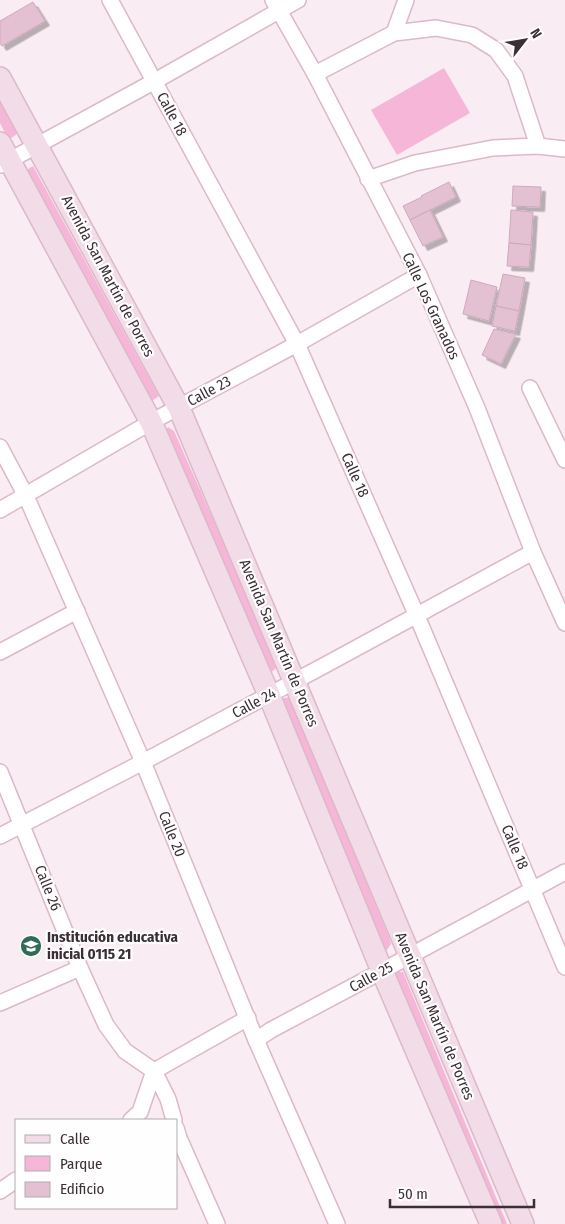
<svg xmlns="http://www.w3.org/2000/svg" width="565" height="1224" font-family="'Fira Sans Condensed',sans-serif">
<defs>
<filter id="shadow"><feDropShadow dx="4.5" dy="4.5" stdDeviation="0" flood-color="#0004"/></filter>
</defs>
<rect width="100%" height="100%" fill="#faecf3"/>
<g fill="#f6b6d7">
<path d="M444,68L470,113L397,155L371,110Z"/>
<path d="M0,101L18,133L13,137L8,139L0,123Z"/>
<path d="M33,166L159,396L150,402L25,171Z"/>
<path d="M168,427L174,431L278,666L273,671L269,673L164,433Z"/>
<path d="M290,697L389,937L391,944L387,950L382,949L280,702L284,698Z"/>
<path d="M398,972H403L507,1224H494L393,975Z"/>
</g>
<g fill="#e4c1d2" stroke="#cab" filter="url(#shadow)">
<path d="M33,2L45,21L2,46L0,43V21Z"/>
<path d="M449,182L456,197L410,220L403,206L422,197L421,196Z"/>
<path d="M513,186L541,187L540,207L512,206Z"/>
<path d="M430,210L443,237L423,246L410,220Z"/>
<path d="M511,210L533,212L531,245L509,243Z"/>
<path d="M509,243L531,245L529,267L507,266Z"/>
<path d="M503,274L525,278L519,311L496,306Z"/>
<path d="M471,280L497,287L489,321L463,314Z"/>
<path d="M496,306L519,311L515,331L492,326Z"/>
<path d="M494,329L516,334L501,364L482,355Z"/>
</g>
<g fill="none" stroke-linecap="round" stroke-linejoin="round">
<g stroke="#dcb9ca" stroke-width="18">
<g id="street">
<path d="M110,0L297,344L417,616L565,967"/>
<path d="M273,0L315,74L419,275L477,408L533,552L565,623"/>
<path d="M394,33L406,0"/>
<path d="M315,74L394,33L436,28L472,35L496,50L515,76L538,146"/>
<path d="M1,165L155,81L298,0"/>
<path d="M368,179L415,163L493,148L538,146L565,149"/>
<path d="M530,388L565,460"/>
<path d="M0,447L26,496L143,762L256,1040L337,1224"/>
<path d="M0,510L151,422L297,344L419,275"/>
<path d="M0,652L77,611"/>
<path d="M0,772L80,968L106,1025L125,1051L154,1071L168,1099L174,1120"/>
<path d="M0,836L143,762L327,664L533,552"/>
<path d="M0,1003L80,968"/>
<path d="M256,1040L271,1030L382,971L565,872"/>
<path d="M154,1071L248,1018"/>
<path d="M131,1120L140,1112L154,1071"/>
<path d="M176,1128L179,1138L217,1224"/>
<path d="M0,1191L16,1180"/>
</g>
</g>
<g stroke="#dcb9ca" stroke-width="24">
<g id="secondary">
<path d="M0,78L179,408L523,1224"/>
<path d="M0,143L151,422L269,695L382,971L491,1224"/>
</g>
</g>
<use href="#street" stroke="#fff" stroke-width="15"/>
<use href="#secondary" stroke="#f1dce7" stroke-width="21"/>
</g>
<defs>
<g id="school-disc" transform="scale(1.125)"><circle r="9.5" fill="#306b56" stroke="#fefefe"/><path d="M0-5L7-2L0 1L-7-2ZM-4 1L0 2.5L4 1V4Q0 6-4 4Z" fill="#fff"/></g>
</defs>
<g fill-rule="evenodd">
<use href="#school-disc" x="31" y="946"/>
</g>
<g text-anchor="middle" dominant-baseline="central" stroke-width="4.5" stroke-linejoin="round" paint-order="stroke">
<g font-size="15" fill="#3c2e35" stroke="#fefefe">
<text transform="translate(172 114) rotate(62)">Calle 18</text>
<text transform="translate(108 276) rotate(62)">Avenida San Martín de Porres</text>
<text transform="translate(431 306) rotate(65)">Calle Los Granados</text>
<text transform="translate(209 391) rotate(-28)">Calle 23</text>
<text transform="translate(355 475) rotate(66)">Calle 18</text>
<text transform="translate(279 643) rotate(67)">Avenida San Martín de Porres</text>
<text transform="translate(254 703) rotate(-28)">Calle 24</text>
<text transform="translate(172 834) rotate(68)">Calle 20</text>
<text transform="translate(515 847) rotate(67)">Calle 18</text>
<text transform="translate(48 888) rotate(68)">Calle 26</text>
<text transform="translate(371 977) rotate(-28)">Calle 25</text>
<text transform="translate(435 1016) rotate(67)">Avenida San Martín de Porres</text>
</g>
<g font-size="15" font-weight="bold" fill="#3c2e35" stroke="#fefefe" text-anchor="start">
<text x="47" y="937">Institución educativa<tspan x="47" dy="17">inicial 0115 21</tspan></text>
</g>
</g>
<rect x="15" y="1119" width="162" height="90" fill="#fefefe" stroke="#b0abae"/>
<rect x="25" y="1135" width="25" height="8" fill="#f1dce7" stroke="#b0abae"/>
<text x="60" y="1144" font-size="15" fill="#3c2e35">Calle</text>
<rect x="25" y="1156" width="25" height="15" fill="#f6b6d7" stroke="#b0abae"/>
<text x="60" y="1169" font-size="15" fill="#3c2e35">Parque</text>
<rect x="25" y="1182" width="25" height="15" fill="#e4c1d2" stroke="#b0abae"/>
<text x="60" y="1194" font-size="15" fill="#3c2e35">Edificio</text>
<g transform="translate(525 40) rotate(59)" stroke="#fefefe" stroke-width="4" paint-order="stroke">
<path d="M0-4L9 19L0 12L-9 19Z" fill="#3c2e35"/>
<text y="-8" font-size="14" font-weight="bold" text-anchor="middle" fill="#3c2e35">N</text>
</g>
<path d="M390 1199v8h144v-8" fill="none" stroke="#3c2e35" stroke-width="2.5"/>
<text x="398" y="1199" font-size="15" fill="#3c2e35" stroke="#fefefe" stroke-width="4" paint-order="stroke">50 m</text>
</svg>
